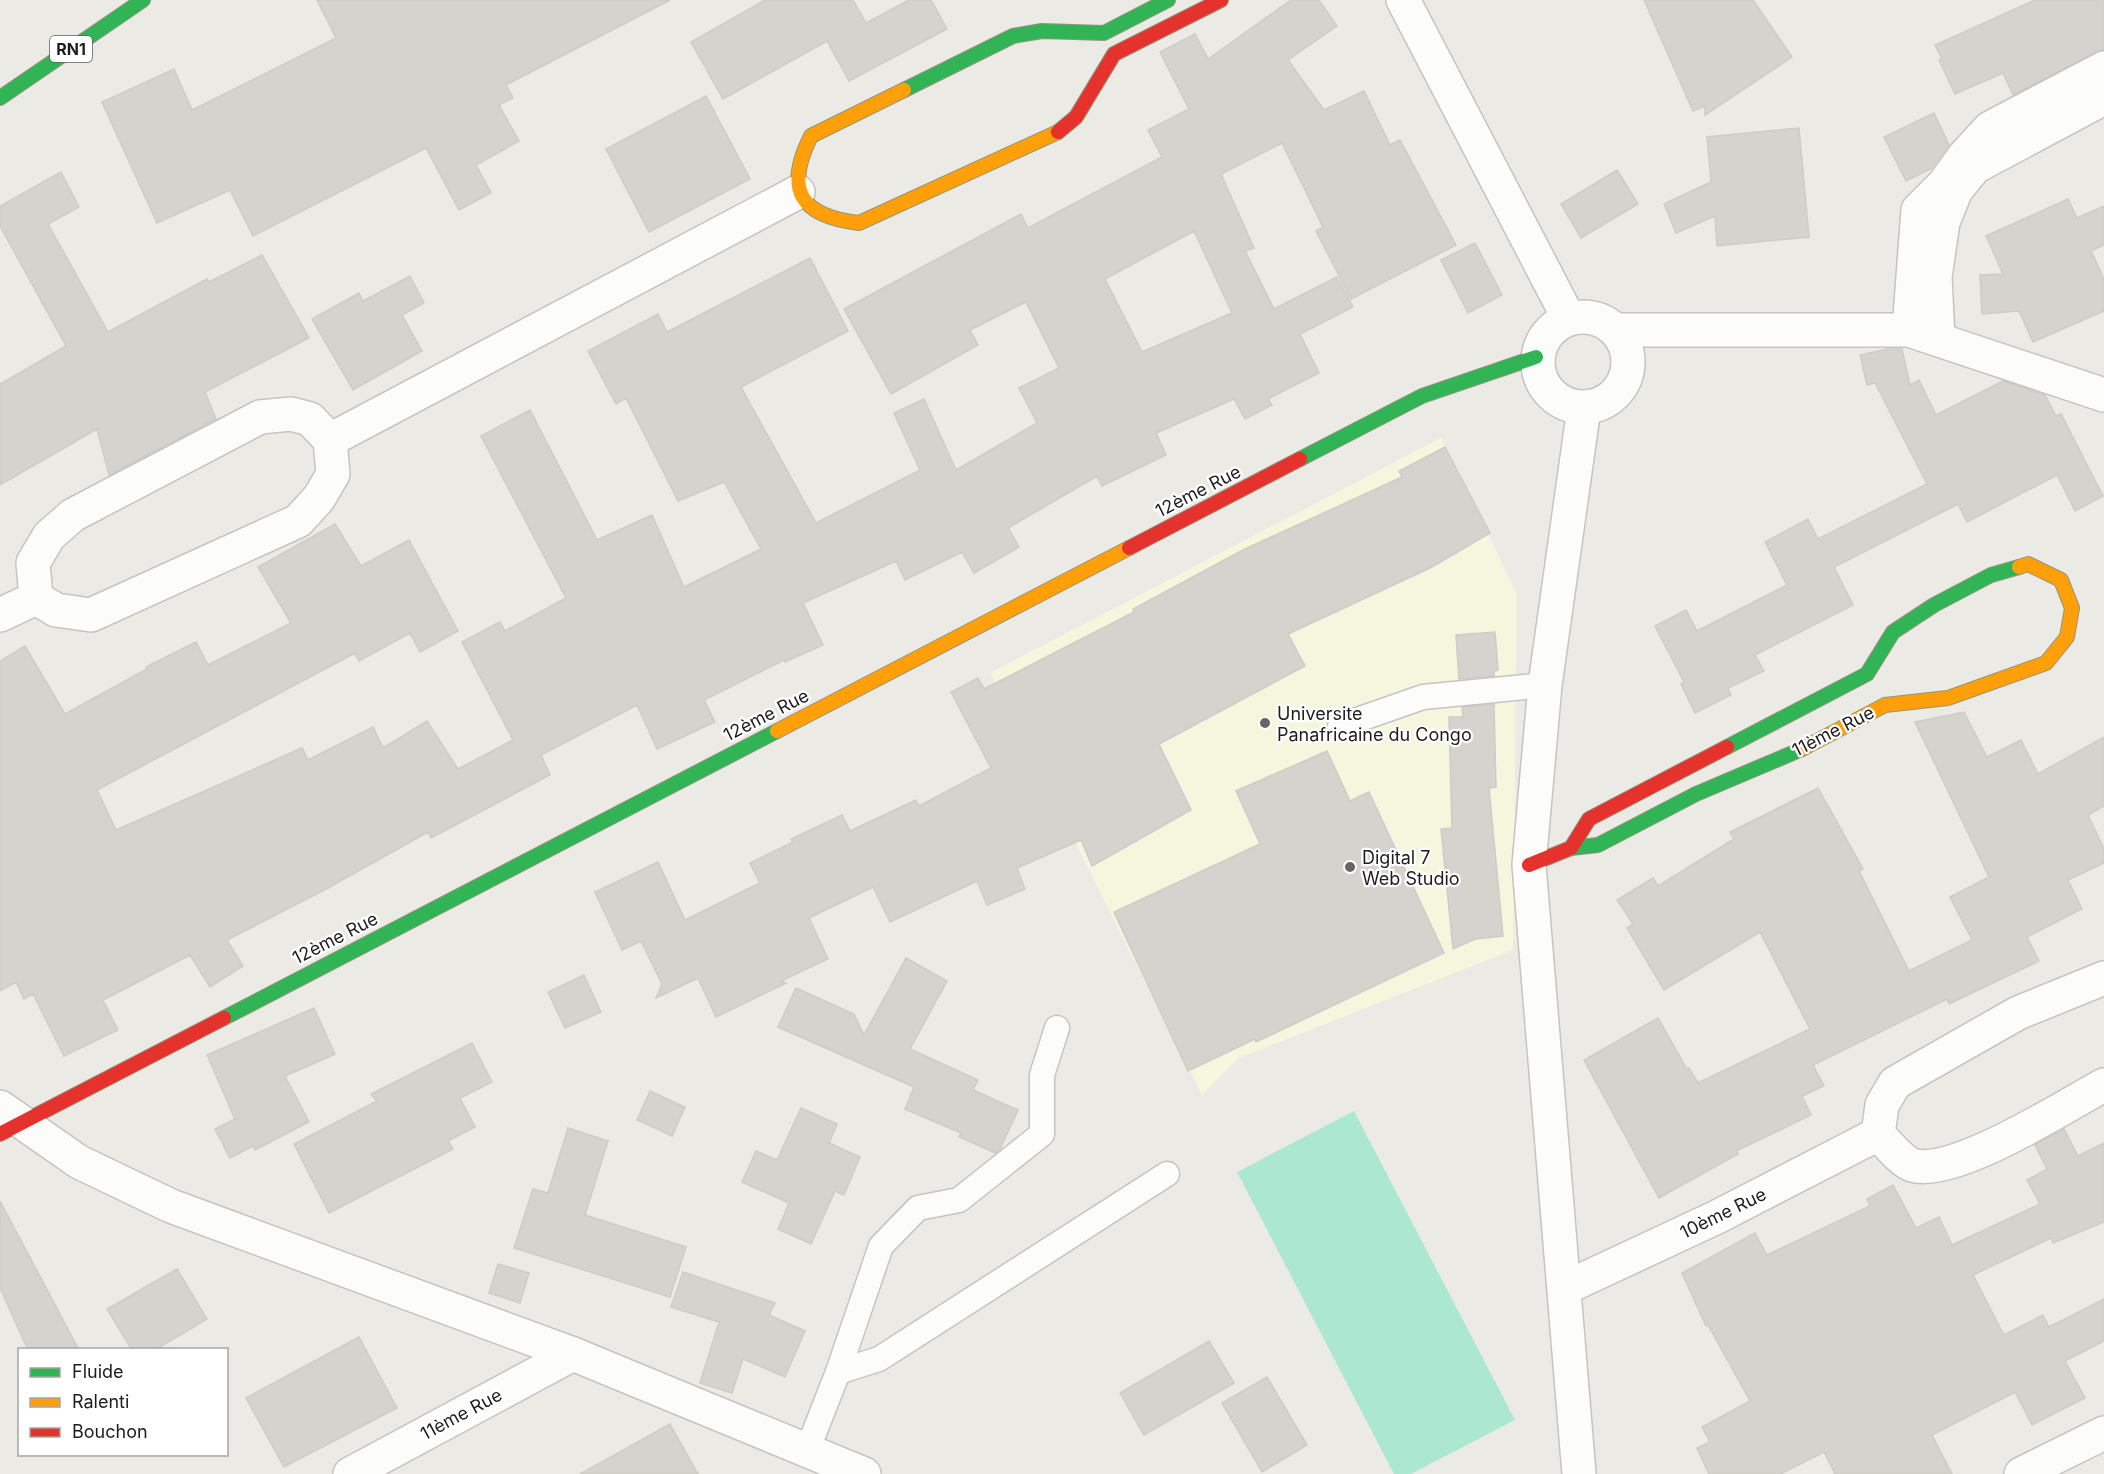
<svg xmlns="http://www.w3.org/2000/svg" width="2104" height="1474" font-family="Inter,sans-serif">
<rect width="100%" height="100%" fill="#eceae4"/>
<path fill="#f5f6de" d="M1441,438L1517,594L1513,950L1239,1058L1202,1095L990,673Z"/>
<path fill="#ace8d1" d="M1354,1111L1515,1420L1411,1474H1394L1237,1172Z"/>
<g fill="#d6d3cf" stroke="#cfcbc5" stroke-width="1.5" fill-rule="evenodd">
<path d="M317,0H670L506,85L513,98L499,105L519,141L476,165L491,193L459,210L426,148L253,236L230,190L157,223L102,102L174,69L192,110L336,38Z"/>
<path d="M765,0H853L866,23L909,0H931L947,29L849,81L827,41L723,99L691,42Z"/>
<path d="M1291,0H1319L1337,26L1288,60L1324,110L1364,91L1390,145L1400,140L1456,245L1351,299L1316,231L1323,227L1282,143L1221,174L1254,248L1245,251L1274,309L1337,277L1353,307L1300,334L1319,373L1268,399L1272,405L1245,419L1234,399L1156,433L1166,455L1102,486L1097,476L1008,528L1019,547L974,573L962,552L905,580L896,561L803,603L823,645L785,662L784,660L704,700L715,722L657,749L637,705L541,755L550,775L431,838L428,832L326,889L227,940L243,966L210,987L190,955L103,1000L118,1030L64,1056L33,994L24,999L16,982L0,991V661L25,646L65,714L147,669L146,667L196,642L208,665L291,623L258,567L335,524L361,566L409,540L458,631L420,652L410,633L359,661L355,653L97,790L116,830L302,748L308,760L373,727L383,748L427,721L458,769L513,740L462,642L500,622L505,631L566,598L481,436L530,410L597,540L652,515L684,587L761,549L724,482L678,501L626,398L616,404L588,351L658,314L667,332L810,258L848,331L741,387L816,523L920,470L894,413L924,399L956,470L1037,423L1019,388L1059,368L1026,302L970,330L978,345L891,394L844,309L1021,214L1028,228L1162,157L1148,130L1189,109L1160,52L1195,34L1208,59ZM1194,231L1232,313L1142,352L1105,279Z"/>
<path d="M1644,0H1753L1792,57L1705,115V106L1693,111Z"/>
<path d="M2035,0H2104V49L2013,95L2003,73L1955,94L1939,60L1942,59L1935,45Z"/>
<path d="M706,96L750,179L649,232L606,149Z"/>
<path d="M1934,113L1949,145L1931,169L1906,181L1884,137Z"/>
<path d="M1799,128L1809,237L1717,246L1715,216L1676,233L1664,204L1711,182L1707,137Z"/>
<path d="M1617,170L1638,204L1581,238L1561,204Z"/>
<path d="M61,172L79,207L48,224L108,332L207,279L209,282L262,255L309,338L205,392L216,419L109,475L97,429L0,485V384L66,346L0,226V206Z"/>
<path d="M2068,199L2077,218L2104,206V245L2091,251L2104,279V311L2033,342L2019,311L1982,314L1980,275L2003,274L1986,236Z"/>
<path d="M1475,243L1502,295L1468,313L1441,260Z"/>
<path d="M410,276L424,303L402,315L422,351L353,390L312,319L359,293L363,301Z"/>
<path d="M1887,349H1902L1910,385L1919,380L1936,415L2003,381L2045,395L2056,416L2061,414L2103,496L2075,511L2057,475L1967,522L1958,504L1834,567L1853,605L1755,655L1764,671L1728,688L1731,695L1695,713L1681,684L1684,682L1655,626L1686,610L1697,631L1787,585L1765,542L1808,519L1818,539L1927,484L1875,383L1867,385L1860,355Z"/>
<path d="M1445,447L1490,533L1432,567L1288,634L1305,666L1159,744L1191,810L1092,866L1081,840L1017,868L1025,889L987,905L977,881L890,922L873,887L809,918L828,959L781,981L786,983L716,1017L698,978L656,998L662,984L641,941L622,950L595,892L658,862L685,920L760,883L750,863L793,842L791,839L842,815L850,831L916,800L919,806L991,768L951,692L978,678L984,689L1134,612L1133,609L1243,550L1402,477L1399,471Z"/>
<path d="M1495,632L1498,670L1494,671V676L1459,679L1456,635Z"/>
<path d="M1494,704L1496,787L1489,788L1503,936L1475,939L1453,949L1441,829L1452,828L1449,717H1463L1462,707Z"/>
<path d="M1964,712L1987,757L2021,740L2038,774L2104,737V806L2088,815L2104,849V863L2068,880L2082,909L2027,937L2039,961L1949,1004L1947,999L1813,1065L1824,1086L1802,1096L1811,1115L1736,1151L1738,1154L1659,1198L1584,1060L1658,1018L1687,1069L1689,1068L1698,1083L1810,1029L1760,932L1664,990L1627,928L1633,924L1617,900L1653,878L1658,886L1734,839L1730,832L1818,788L1863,869L1859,871L1909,971L1972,940L1950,897L1989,877L1915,722Z"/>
<path d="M1327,751L1350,801L1369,792L1444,953L1256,1042L1255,1039L1188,1071L1114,912L1260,844L1236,791Z"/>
<path d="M906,958L947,981L910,1049L978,1080L973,1090L1018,1110L1000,1149L995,1153L959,1137L961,1133L905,1109L914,1087L778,1027L796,988L854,1014L864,1035Z"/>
<path d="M584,975L601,1012L565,1028L548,992Z"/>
<path d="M314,1008L335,1054L285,1076L309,1122L255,1150L253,1146L230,1158L215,1129L235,1119L207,1055Z"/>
<path d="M472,1043L492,1082L460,1098L475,1127L448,1141L453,1149L329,1213L294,1144L377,1101L371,1094Z"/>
<path d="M650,1091L685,1107L672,1136L637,1120Z"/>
<path d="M801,1108L837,1124L829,1143L860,1157L844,1195L835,1191L811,1244L778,1229L789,1203L742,1182L756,1151L777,1160Z"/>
<path d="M568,1128L608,1141L585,1215L686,1247L670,1297L514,1248L533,1189L548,1193Z"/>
<path d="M2064,1129L2078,1156L2104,1143V1222L2053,1243L2051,1238L1973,1275L2004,1335L2043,1315L2049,1327L2104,1299V1341L2065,1361L2085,1398L2032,1425L2015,1392L1932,1435L1952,1474H1835L1824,1452L1780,1474H1709L1697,1448L1710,1442L1702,1427L1750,1401L1708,1325L1706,1326L1682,1273L1755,1233L1767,1255L1870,1206L1867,1199L1893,1185L1916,1228L1939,1217L1952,1245L2040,1204L2027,1180L2047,1169L2035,1145Z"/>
<path d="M0,1201L79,1350H28L0,1288Z"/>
<path d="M498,1264L529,1273L520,1303L489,1293Z"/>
<path d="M177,1269L207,1319L155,1350H132L107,1309Z"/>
<path d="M683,1272L775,1303L769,1315L805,1331L785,1377L743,1359L732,1393L700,1383L719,1322L671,1307Z"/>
<path d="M359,1337L397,1408L284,1467L246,1398Z"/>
<path d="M1209,1341L1234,1383L1144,1435L1120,1393Z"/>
<path d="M1267,1377L1307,1445L1262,1472L1222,1403Z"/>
<path d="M670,1424L698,1474H580Z"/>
</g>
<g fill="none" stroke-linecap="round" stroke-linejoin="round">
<g stroke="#c4c4c1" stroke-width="27">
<g id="lane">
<path d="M1340,726L1423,697L1545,685"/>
<path d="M838,1372L879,1359L1167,1174"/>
<path d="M807,1451L838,1372L881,1246L918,1208L959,1200L1042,1134V1075L1057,1028"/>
</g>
</g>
<g stroke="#c4c4c1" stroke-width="36">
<g id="street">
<path d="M1403,0L1568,317"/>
<circle cx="1583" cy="362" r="45"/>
<path d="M1618,330H1909L2104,395"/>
<path d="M1909,330L1918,210L1944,184L1965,155L1990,128L2104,68"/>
<path d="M1938,338L1935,277L1943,222L1956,190L1975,167L2104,98"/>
<path d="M291,414L310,419L330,440L333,474L319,498L298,521L91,615L56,610L36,598L33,563L49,536L73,515L260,417Z"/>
<path d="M330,440L798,192"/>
<path d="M0,615L36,598"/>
<path d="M0,1107L79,1162L171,1206L573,1354L864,1474"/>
<path d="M1878,1134L1882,1105L1895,1083L2018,1013L2104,978"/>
<path d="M1878,1134C1887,1143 1901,1161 1912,1165C1953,1178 2065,1106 2104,1085"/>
<path d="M1565,1288L1717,1217L1878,1134"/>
<path d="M350,1474L573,1354"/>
<path d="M1579,1474L1529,865L1545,685L1584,408"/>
<path d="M2021,1474L2104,1433"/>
</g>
</g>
<g stroke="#93957c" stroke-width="16">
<g id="fast">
<path d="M904,90L1013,36L1042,31L1104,33L1168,0"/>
<path d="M0,98L143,0"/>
<path d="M1300,459L1422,396L1536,357"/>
<path d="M1727,747L1867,674L1893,632L1934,605L1991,575L2019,567"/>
<path d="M1571,848L1598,845L1696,794L1802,749"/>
<path d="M224,1018L777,731"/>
</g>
</g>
<g stroke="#93957c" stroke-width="16">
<g id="slow">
<path d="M904,90L811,136C784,190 800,216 859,223L1058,132"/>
<path d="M777,731L1129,548"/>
<path d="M1802,749L1885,705L1948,698L2046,663L2067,637L2072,608L2061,580L2028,564L2019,567"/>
</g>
</g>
<g stroke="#93957c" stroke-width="16">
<g id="jam">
<path d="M1058,132L1076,117L1114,54L1221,0"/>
<path d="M1129,548L1300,459"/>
<path d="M1529,865L1571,848L1589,819L1727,747"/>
<path d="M0,1134L224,1018"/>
</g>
</g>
<use href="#lane" stroke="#fcfcfb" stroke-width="24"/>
<use href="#street" stroke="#fcfcfb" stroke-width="33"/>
<use href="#fast" stroke="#30b455" stroke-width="14"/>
<use href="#slow" stroke="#ff9f0a" stroke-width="14"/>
<use href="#jam" stroke="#e5322d" stroke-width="14"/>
</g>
<g fill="#656563" stroke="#fff" stroke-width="2">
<circle cx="1265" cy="723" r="6"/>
<circle cx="1350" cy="867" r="6"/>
</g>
<g text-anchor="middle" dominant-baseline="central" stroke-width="4.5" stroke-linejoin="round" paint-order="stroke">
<rect fill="#fff" stroke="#616161" stroke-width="1.5" x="50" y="36" width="42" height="26" rx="4.5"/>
<g font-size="16" font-weight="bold" fill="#1d1d1d">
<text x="71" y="49">RN1</text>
</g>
<g font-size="18" fill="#1d1d1d" stroke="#fff">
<text transform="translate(1198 491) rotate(-27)">12ème Rue</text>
<text transform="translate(766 715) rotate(-27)">12ème Rue</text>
<text transform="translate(1833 731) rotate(-27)">11ème Rue</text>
<text transform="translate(335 938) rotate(-27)">12ème Rue</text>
<text transform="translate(1723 1213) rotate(-26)">10ème Rue</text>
<text transform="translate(461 1414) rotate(-28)">11ème Rue</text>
</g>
<g font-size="18" fill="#1d1d1d" stroke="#fff" text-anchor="start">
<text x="1277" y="713">Universite<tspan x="1277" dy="21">Panafricaine du Congo</tspan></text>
<text x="1362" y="857">Digital 7<tspan x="1362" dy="21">Web Studio</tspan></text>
</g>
</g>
<rect x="18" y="1348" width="210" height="108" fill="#ffffff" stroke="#a5a5a5" stroke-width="1.5"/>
<rect x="30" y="1368" width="30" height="9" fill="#30b455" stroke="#a5a5a5" stroke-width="1.5"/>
<text x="72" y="1378" font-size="18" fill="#1d1d1d">Fluide</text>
<rect x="30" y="1398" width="30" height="9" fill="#ff9f0a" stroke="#a5a5a5" stroke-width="1.5"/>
<text x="72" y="1408" font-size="18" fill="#1d1d1d">Ralenti</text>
<rect x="30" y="1428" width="30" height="9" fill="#e5322d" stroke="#a5a5a5" stroke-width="1.5"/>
<text x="72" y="1438" font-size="18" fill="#1d1d1d">Bouchon</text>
</svg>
